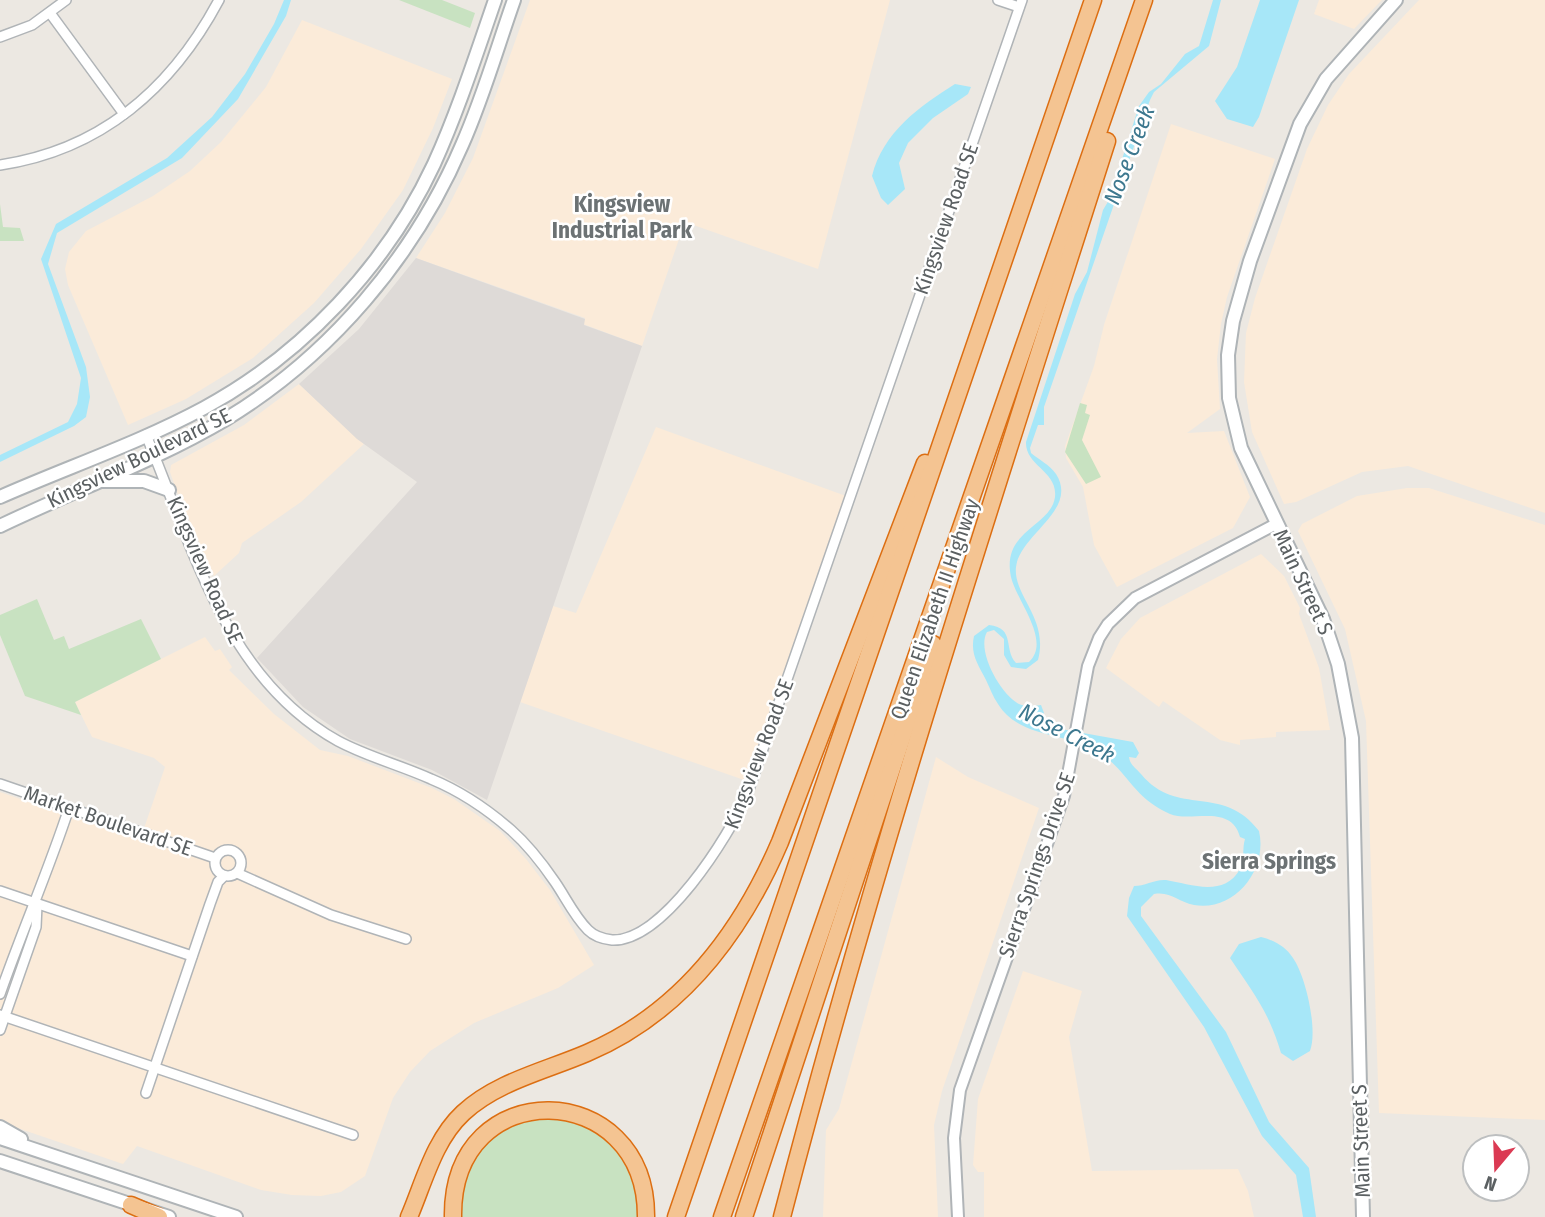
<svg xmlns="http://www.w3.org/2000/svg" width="1545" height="1217" font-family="'Fira Sans Condensed',sans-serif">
<rect width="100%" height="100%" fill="#ece8e2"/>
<g fill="#fbebd9">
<path d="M530,0H890L818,269L685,222L642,346L583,324L585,318L416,258L445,213L473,158Z"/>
<path d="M1319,0H1382L1354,29L1314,14Z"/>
<path d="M1419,0H1545V513L1408,466L1362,472L1296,502L1284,504L1252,432L1244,382L1246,333L1255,298L1307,149L1328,105L1349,74Z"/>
<path d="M302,20L452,79L433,128L403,190L361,249L314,303L253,358L186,399L128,425L68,285L65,269L69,252L86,231L153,196L190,171L221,142L266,87Z"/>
<path d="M1171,124L1275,159L1227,297L1221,324L1217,359L1220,409L1187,433L1224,431L1250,497L1233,528L1117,587L1094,545L1083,487L1066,458L1065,446L1094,366L1104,325Z"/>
<path d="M299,384L364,444L301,502L242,543L239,553L214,576L177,492L170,472L171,465L244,425Z"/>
<path d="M656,427L846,496L747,781L520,702L553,606L576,613Z"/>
<path d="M1407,488H1429L1545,525V1120L1379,1113L1366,721L1345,629L1298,531L1302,524L1357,496Z"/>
<path d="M1261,554L1284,576L1300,608L1299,614L1319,668L1330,730L1276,732V737L1240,740V745L1220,740L1163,701L1159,707L1106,668L1121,639L1140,618Z"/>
<path d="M205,637L215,651L220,649L232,667L229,670L274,714L320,750L348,756L432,788L454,799L500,831L526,859L550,890L594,965L558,988L474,1023L430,1051L410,1072L393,1098L365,1176L341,1192L321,1196L292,1195L261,1190L137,1146L123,1164L0,1122V792L140,840L165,767L154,758L92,737L75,702Z"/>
<path d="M936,757L968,777L1039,808L942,1091L934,1125L938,1217H823L826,1130L839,1109Z"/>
<path d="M1023,971L1082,991L1069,1037L1092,1171L1238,1169L1248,1191L1254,1217H984V1172H978L973,1165L978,1099Z"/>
</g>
<path fill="#dedad7" d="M416,258L585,319L584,325L642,346L487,800L432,770L350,739L303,707L257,658L417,482L357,439L299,384L359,329Z"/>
<g fill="#c8e2c1">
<path d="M399,0H442L475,13L470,28Z"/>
<path d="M0,204L3,227L20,228L24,241H0Z"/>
<path d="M1080,403L1087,405L1085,413L1090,415L1082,440L1101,477L1086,484L1065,452Z"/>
<path d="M37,599L54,640L64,636L69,649L141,619L161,659L75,702L81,715L25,696L0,635V615Z"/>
<path d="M558,1116L590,1126L608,1137L635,1178L639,1217H460C464,1154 492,1119 558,1116Z"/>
</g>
<g fill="#a7e7f8">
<path d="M284,0H291L286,16L238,99L182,158L57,233L48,264L86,367L90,397L86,417L74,426L0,462V455L68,422L77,404L81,378L41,259L56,224L167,158L212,117L245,74L274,24Z"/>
<path d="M1213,0H1221L1209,46L1154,92L1150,100L1044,407V425H1038L1030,448L1031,453C1039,460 1049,464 1056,474C1079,510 1020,534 1016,567C1013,596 1049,618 1038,660L1026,669L1011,667L1004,655V639L994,630L987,632C976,651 1001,695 1019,704C1026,707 1034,706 1041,705L1044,713L1040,717L1061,729L1133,742L1139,753L1136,758L1129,757C1130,765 1135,767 1141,774C1177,818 1223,783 1259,831C1268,869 1235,912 1194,905C1178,902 1171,891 1154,894L1141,907V916L1226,1032L1269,1122L1309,1168L1316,1217H1303L1296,1175L1262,1136L1204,1027L1127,916L1129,898L1134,886C1145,886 1155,879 1166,880C1190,884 1224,898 1240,869C1245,859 1242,848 1245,839L1240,837C1231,803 1190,823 1170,814C1134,798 1129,774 1102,754C1072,732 1020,740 998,704C993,697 990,688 986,680C978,664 970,654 974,636L989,625C1016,628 1003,649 1016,663L1029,662C1052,641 1016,600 1011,577C1001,530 1051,527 1055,497C1058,471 1025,466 1026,442L1075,294L1087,272L1103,210L1109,200L1139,106L1149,92L1161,84L1185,54L1199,46Z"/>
<path d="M1260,0H1299L1259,117L1253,127L1227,119L1215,101L1237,67Z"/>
<path d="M955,84L971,87L968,94L933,118L908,143L899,163L905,189L888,205L881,198L872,176C883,132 920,106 955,84Z"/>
<path d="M1261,937C1274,940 1286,947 1293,958C1306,977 1318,1030 1310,1051L1293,1061L1281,1053C1268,1010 1254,994 1230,958L1239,944Z"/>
</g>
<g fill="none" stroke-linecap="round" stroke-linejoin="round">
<g stroke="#b0b4b7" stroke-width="12">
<g id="minor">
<path d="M998,0L1019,7"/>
<path d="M50,13L124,114"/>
<path d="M0,37L32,25L66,0"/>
<path d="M0,165C101,150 172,88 219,0"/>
<path d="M146,435C193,547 225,678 338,741C368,757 400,765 431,779C460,791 487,809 511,830C528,845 542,863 555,882C566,898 574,916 588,930C594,936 603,939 612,940C663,942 729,836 747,795L1022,0"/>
<path d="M0,784L215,858"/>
<circle cx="228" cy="863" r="13"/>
<path d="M237,873L331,915L406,939"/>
<path d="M0,891L192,956"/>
<path d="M0,994C22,931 48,872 69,808"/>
<path d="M0,1015L353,1135"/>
<path d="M0,1030L36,927L37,905"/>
<path d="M146,1093L210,904L218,882L224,876"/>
</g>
</g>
<g stroke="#b0b4b7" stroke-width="14">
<path id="tertiary" d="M958,1217L954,1138L960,1090L1064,796L1088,666L1099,638L1108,624L1135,598L1276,524"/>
</g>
<g stroke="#afb4b7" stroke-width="16">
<g id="secondary">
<path d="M103,481H144L169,490"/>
<path d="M0,497C68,467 139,443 204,408C302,355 387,265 434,164C458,111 476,55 495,0"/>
<path d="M0,526C75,490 155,461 226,419C330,356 414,257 462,145C483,98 497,48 514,0"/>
<path d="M0,1127L21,1139"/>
<path d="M0,1138L236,1217"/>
<path d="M0,1161L169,1217"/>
<path d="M1363,1217L1352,738L1338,664L1323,619L1241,448L1229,398L1228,355L1233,321L1250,261L1300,124L1326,79L1396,0"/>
</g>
</g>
<g stroke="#dc6e12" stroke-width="19">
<g id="motorway">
<path d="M131,1205L159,1217"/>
<path d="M409,1217C424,1182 434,1140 463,1113C496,1082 545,1071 587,1053C681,1013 741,933 780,842L925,463"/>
<path d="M453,1217C451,1072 647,1078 646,1217"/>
<path d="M676,1217L1093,0"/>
<path d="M722,1217L1144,0"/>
<path d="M744,1217L933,644"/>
<path d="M782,1217C876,854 993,498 1107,141"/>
</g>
</g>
<use href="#minor" stroke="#fff" stroke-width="9"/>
<use href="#tertiary" stroke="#fff" stroke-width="10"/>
<use href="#secondary" stroke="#fff" stroke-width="12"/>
<use href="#motorway" stroke="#f4c492" stroke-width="16"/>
</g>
<g text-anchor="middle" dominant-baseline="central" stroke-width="5" stroke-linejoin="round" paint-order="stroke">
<g font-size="21" fill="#5b6062" stroke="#fff">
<text transform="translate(946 219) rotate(-71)">Kingsview Road SE</text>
<text transform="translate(139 458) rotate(-26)">Kingsview Boulevard SE</text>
<text transform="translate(205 570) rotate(66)">Kingsview Road SE</text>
<text transform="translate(1303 582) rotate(65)">Main Street S</text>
<text transform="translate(935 609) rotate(-71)">Queen Elizabeth II Highway</text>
<text transform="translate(759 754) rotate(-69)">Kingsview Road SE</text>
<text transform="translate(108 821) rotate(19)">Market Boulevard SE</text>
<text transform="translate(1037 865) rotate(-71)">Sierra Springs Drive SE</text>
<text transform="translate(1361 1141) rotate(-92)">Main Street S</text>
</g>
<g font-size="23" font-style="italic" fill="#3d788f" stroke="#fff">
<text transform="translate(1129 155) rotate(-69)">Nose Creek</text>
<text transform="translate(1067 733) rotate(27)">Nose Creek</text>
</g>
<g font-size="23" font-weight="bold" fill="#6c7274" stroke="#fff">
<text x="622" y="204">Kingsview<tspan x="622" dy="26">Industrial Park</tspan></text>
<text x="1269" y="861">Sierra Springs</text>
</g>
</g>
<g transform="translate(1496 1168) rotate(199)"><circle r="33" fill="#ffffff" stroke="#bdbfc0" stroke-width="2"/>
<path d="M0-5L12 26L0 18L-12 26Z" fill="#db3a53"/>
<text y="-10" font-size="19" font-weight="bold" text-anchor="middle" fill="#5b6062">N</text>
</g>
</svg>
